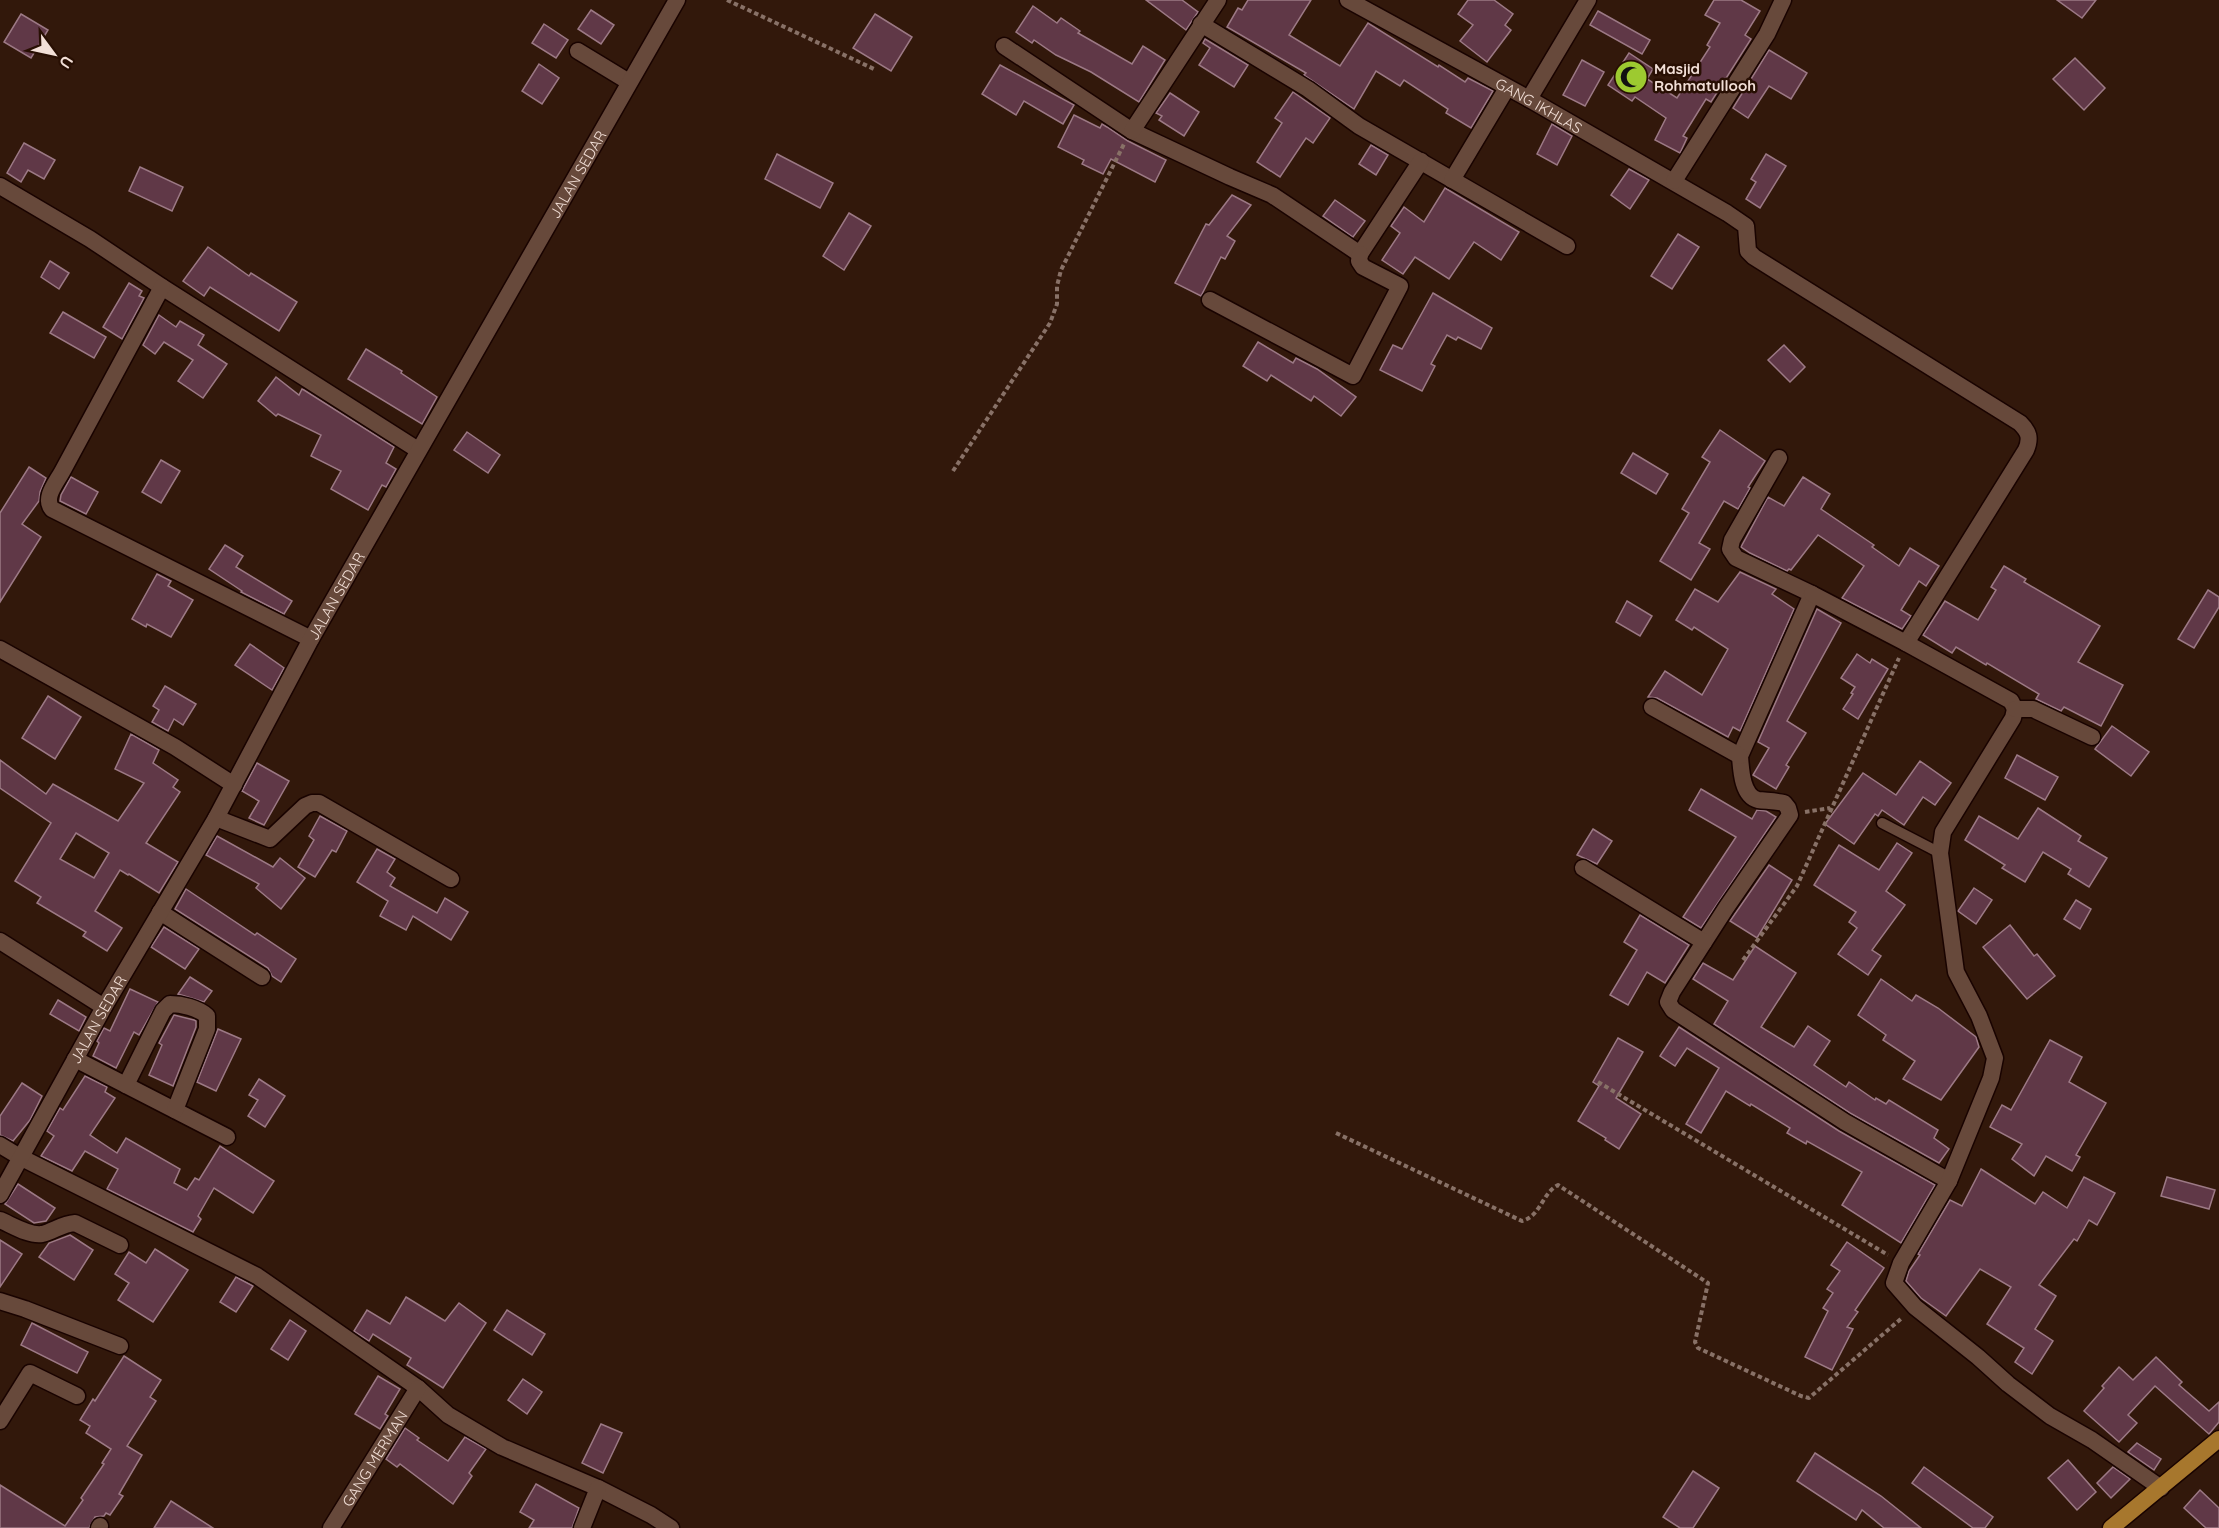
<svg xmlns="http://www.w3.org/2000/svg" width="2219" height="1528" font-family="Quicksand,sans-serif">
<rect width="100%" height="100%" fill="#32180b"/>
<g fill="#603847" stroke="#9c7985" stroke-width="1.5" fill-rule="evenodd">
<path d="M1146,0H1182L1198,12L1186,30Z"/>
<path d="M1248,0H1311L1289,35L1340,66L1368,23L1438,67L1439,65L1465,82L1468,78L1493,91L1471,128L1446,113L1448,109L1404,80L1400,86L1376,71L1354,109L1304,75L1306,73L1227,27L1238,8L1242,10Z"/>
<path d="M1468,0H1494L1513,14L1505,25L1511,30L1487,62L1460,41L1473,25L1458,14Z"/>
<path d="M1714,0H1741L1760,11L1745,35L1751,39L1711,102L1706,99L1683,136L1687,138L1680,153L1655,140L1666,118L1635,97L1632,101L1608,85L1629,53L1653,69L1647,79L1677,98L1710,47L1707,45L1720,23L1705,15Z"/>
<path d="M2057,0H2096L2082,18Z"/>
<path d="M1033,6L1057,23L1061,18L1080,31L1078,33L1132,64L1143,46L1165,60L1139,102L1091,72L1056,55L1034,40L1032,43L1016,32Z"/>
<path d="M591,10L614,25L601,44L578,29Z"/>
<path d="M1598,11L1650,40L1642,54L1590,25Z"/>
<path d="M21,14L48,30L31,58L4,42Z"/>
<path d="M875,14L912,37L891,71L853,48Z"/>
<path d="M544,24L568,40L556,58L532,43Z"/>
<path d="M1205,39L1248,65L1234,87L1199,65L1210,48L1203,43Z"/>
<path d="M1769,50L1807,73L1791,99L1769,86L1748,118L1733,108Z"/>
<path d="M2075,58L2105,88L2084,110L2053,79Z"/>
<path d="M1582,60L1604,72L1585,106L1563,95Z"/>
<path d="M539,64L559,78L542,104L522,91Z"/>
<path d="M1000,65L1074,105L1063,124L1024,101L1016,115L982,94Z"/>
<path d="M1293,92L1330,118L1313,143L1306,138L1280,177L1257,162L1282,123L1275,118Z"/>
<path d="M1170,93L1199,112L1184,136L1159,120L1162,116L1156,113Z"/>
<path d="M1074,115L1100,128L1102,124L1107,127L1128,141L1166,160L1155,182L1111,159L1103,174L1082,164L1084,160L1058,147Z"/>
<path d="M1552,124L1572,136L1557,165L1537,154Z"/>
<path d="M24,143L55,160L44,179L28,170L21,182L7,173Z"/>
<path d="M1371,145L1388,155L1376,175L1359,164Z"/>
<path d="M777,154L833,183L820,208L765,179Z"/>
<path d="M1766,154L1786,166L1760,208L1746,199L1756,182L1751,179Z"/>
<path d="M140,167L183,187L172,211L129,191Z"/>
<path d="M1629,169L1649,180L1630,209L1611,195Z"/>
<path d="M1445,188L1519,232L1501,260L1474,242L1449,279L1415,257L1403,274L1382,260L1400,233L1391,226L1404,207L1424,222Z"/>
<path d="M1232,195L1251,205L1227,236L1235,241L1225,259L1221,257L1201,296L1175,283L1206,224L1209,225Z"/>
<path d="M1335,200L1365,221L1353,237L1323,216Z"/>
<path d="M849,213L871,226L844,270L823,256Z"/>
<path d="M1678,234L1699,247L1672,289L1651,276Z"/>
<path d="M208,247L249,276L251,273L297,302L279,331L210,287L204,296L183,281Z"/>
<path d="M50,261L69,273L59,289L41,277Z"/>
<path d="M129,283L142,291L139,296L144,298L122,339L103,327Z"/>
<path d="M1433,293L1492,328L1481,349L1458,337L1456,340L1447,335L1431,364L1435,366L1422,391L1380,370L1393,345L1402,349Z"/>
<path d="M63,312L106,337L94,358L50,333Z"/>
<path d="M159,315L176,327L180,321L204,335L198,345L227,364L203,398L178,381L193,360L164,342L155,354L143,345Z"/>
<path d="M1258,342L1293,363L1296,358L1317,369L1356,397L1341,416L1314,396L1311,401L1271,375L1267,381L1243,366Z"/>
<path d="M1784,345L1805,367L1790,382L1768,360Z"/>
<path d="M366,349L402,371L401,373L437,397L422,424L348,379Z"/>
<path d="M276,377L299,395L302,389L304,390L394,447L386,463L396,469L386,487L382,485L368,510L331,489L341,471L311,456L321,435L278,414L276,416L258,401Z"/>
<path d="M1720,430L1765,461L1748,487L1750,488L1738,509L1724,501L1699,543L1710,549L1691,580L1660,561L1689,513L1682,509L1710,462L1702,457Z"/>
<path d="M467,432L500,455L488,473L454,450Z"/>
<path d="M1633,453L1668,474L1656,494L1621,473Z"/>
<path d="M161,460L180,471L161,503L142,492Z"/>
<path d="M29,467L46,478L40,492L39,501L22,524L41,537L0,602V513Z"/>
<path d="M71,477L98,492L86,514L60,501L61,495Z"/>
<path d="M1803,477L1830,494L1821,509L1874,545L1872,547L1899,566L1910,548L1939,566L1926,586L1919,581L1901,610L1911,616L1902,629L1842,598L1864,566L1818,535L1791,570L1789,569L1787,571L1750,553L1741,547L1768,497L1784,506Z"/>
<path d="M225,545L243,556L236,567L292,601L284,614L241,592L242,591L209,569Z"/>
<path d="M2004,566L2026,579L2024,582L2100,626L2078,662L2123,685L2101,726L2064,707L2061,711L2036,699L2039,694L1987,663L1986,665L1956,647L1952,653L1923,635L1945,601L1978,620L1996,590L1991,587Z"/>
<path d="M1740,572L1776,589L1772,594L1794,609L1740,731L1733,727L1728,737L1657,698L1648,697L1665,671L1702,695L1728,649L1694,627L1692,630L1676,620L1695,589L1718,602Z"/>
<path d="M157,574L171,581L168,586L193,600L171,637L147,624L146,627L132,619Z"/>
<path d="M2208,590L2219,597V607L2194,648L2178,639Z"/>
<path d="M1627,601L1652,616L1640,636L1616,622Z"/>
<path d="M1817,609L1841,623L1787,721L1806,733L1786,765L1789,767L1776,789L1753,775L1769,748L1758,742Z"/>
<path d="M250,644L284,668L272,690L235,665Z"/>
<path d="M1857,654L1870,663L1872,659L1888,669L1858,719L1843,709L1853,694L1851,693L1855,687L1841,678Z"/>
<path d="M165,686L196,704L183,725L174,719L168,731L152,722L159,710L153,706Z"/>
<path d="M48,696L81,717L55,759L22,738Z"/>
<path d="M2112,726L2149,752L2131,776L2095,749Z"/>
<path d="M131,734L159,750L153,763L178,780L173,787L180,792L146,843L178,862L159,893L129,874L128,875L120,870L95,911L122,928L107,951L83,936L86,932L37,903L41,897L15,881L51,823L0,788V760L46,794L53,784L118,821L144,783L115,769ZM76,833L109,853L94,878L60,859Z"/>
<path d="M2017,755L2058,777L2045,800L2005,778Z"/>
<path d="M1920,761L1951,783L1935,805L1923,797L1904,825L1882,810L1878,816L1875,814L1854,844L1825,824L1863,773L1896,795Z"/>
<path d="M257,763L289,781L264,825L249,818L259,801L242,791Z"/>
<path d="M1701,789L1752,819L1757,810L1766,811L1776,817L1701,928L1683,917L1736,837L1689,810Z"/>
<path d="M2038,808L2081,836L2078,841L2107,858L2089,887L2068,874L2071,869L2043,852L2025,882L2002,868L2005,865L1965,840L1979,816L2018,839Z"/>
<path d="M320,816L347,831L336,852L332,850L315,877L298,867L314,840L309,836Z"/>
<path d="M1593,829L1612,841L1597,864L1577,855Z"/>
<path d="M217,836L273,867L280,858L305,878L281,909L256,888L259,884L206,855Z"/>
<path d="M1897,843L1912,853L1886,891L1905,905L1872,950L1881,956L1868,975L1838,954L1857,928L1849,922L1856,912L1814,885L1839,845L1879,870Z"/>
<path d="M377,849L395,859L387,872L395,878L390,886L437,913L445,898L468,912L451,940L413,916L406,930L380,916L388,901L357,882Z"/>
<path d="M1769,865L1792,880L1757,938L1730,921Z"/>
<path d="M1974,888L1992,900L1976,924L1958,911Z"/>
<path d="M186,889L255,935L257,933L296,959L281,982L272,976L268,968L175,909Z"/>
<path d="M2076,900L2091,909L2080,929L2064,919Z"/>
<path d="M1640,915L1689,945L1665,983L1647,972L1628,1005L1610,995L1637,950L1624,942Z"/>
<path d="M2010,925L2034,956L2037,954L2055,976L2027,999L1983,947Z"/>
<path d="M164,927L199,949L185,969L151,947Z"/>
<path d="M1755,946L1796,973L1761,1027L1794,1047L1808,1026L1830,1041L1814,1065L1846,1087L1849,1082L1875,1100L1876,1098L1886,1104L1889,1100L1938,1130L1934,1138L1949,1149L1939,1163L1850,1113L1714,1024L1728,1001L1693,979L1703,963L1733,980Z"/>
<path d="M190,977L212,991L204,1002L178,994Z"/>
<path d="M1881,979L1912,1001L1916,995L1938,1008L1976,1037L1979,1047L1941,1100L1903,1079L1915,1061L1883,1040L1886,1035L1858,1015Z"/>
<path d="M130,989L158,1002L139,1035L134,1032L116,1068L93,1056L99,1043L97,1041L104,1028L110,1031Z"/>
<path d="M58,1000L86,1017L79,1031L50,1014Z"/>
<path d="M174,1015L194,1020L196,1021V1027L173,1086L149,1075L162,1045L159,1043Z"/>
<path d="M1679,1027L1839,1131L1935,1185L1901,1243L1842,1205L1862,1172L1807,1141L1806,1144L1787,1133L1790,1128L1751,1104L1750,1106L1726,1091L1701,1133L1686,1124L1719,1068L1687,1048L1675,1066L1660,1056Z"/>
<path d="M218,1029L241,1039L216,1091L197,1082Z"/>
<path d="M1618,1038L1643,1052L1616,1098L1641,1114L1619,1149L1605,1140L1606,1138L1578,1121L1599,1086L1593,1082Z"/>
<path d="M2050,1040L2082,1057L2069,1082L2106,1103L2076,1155L2080,1157L2072,1171L2046,1156L2034,1176L2012,1159L2022,1144L1990,1127L2002,1105L2011,1110Z"/>
<path d="M85,1076L107,1087L105,1092L115,1098L90,1135L117,1153L126,1138L180,1169L174,1183L187,1190L195,1178L199,1180L220,1146L274,1181L253,1213L214,1188L198,1216L201,1219L193,1232L107,1189L118,1169L85,1151L72,1171L41,1156L54,1136L47,1131L60,1108L63,1110Z"/>
<path d="M259,1079L285,1096L265,1127L248,1116L258,1100L249,1095Z"/>
<path d="M22,1083L42,1096L30,1120L13,1141L0,1135V1116Z"/>
<path d="M1981,1169L2035,1204L2043,1192L2067,1208L2084,1177L2115,1193L2097,1225L2089,1220L2077,1241L2074,1239L2039,1285L2056,1296L2035,1329L2053,1341L2032,1374L2015,1362L2024,1348L1987,1324L2011,1287L1980,1269L1946,1316L1921,1298L1906,1281L1909,1271L1920,1255L1918,1254L1950,1200L1962,1206Z"/>
<path d="M2167,1177L2215,1190L2209,1209L2161,1196Z"/>
<path d="M18,1184L55,1208L46,1221L34,1223L5,1204Z"/>
<path d="M70,1235L93,1250L74,1280L39,1257L49,1243Z"/>
<path d="M0,1240L22,1254L0,1287Z"/>
<path d="M1847,1242L1884,1268L1855,1310L1858,1312L1847,1327L1853,1329L1832,1370L1805,1357L1828,1311L1823,1308L1833,1293L1827,1289L1840,1271L1831,1265Z"/>
<path d="M155,1249L188,1270L153,1322L118,1300L129,1283L115,1274L129,1252L146,1263Z"/>
<path d="M236,1277L253,1286L236,1312L220,1302Z"/>
<path d="M406,1297L445,1321L459,1303L486,1323L443,1388L407,1365L411,1358L373,1334L369,1341L354,1331L367,1310L390,1324Z"/>
<path d="M507,1310L545,1334L532,1355L494,1330Z"/>
<path d="M290,1320L306,1331L288,1360L271,1349Z"/>
<path d="M32,1323L88,1352L77,1373L21,1345Z"/>
<path d="M124,1356L161,1380L150,1397L156,1401L127,1446L142,1455L119,1494L123,1496L110,1515L106,1513L104,1516L95,1517L89,1528H0V1485L65,1526L83,1500L81,1498L104,1464L102,1463L111,1449L86,1433L90,1426L80,1420L93,1399L95,1401Z"/>
<path d="M2156,1357L2182,1382L2179,1385L2209,1411L2219,1402V1422L2209,1434L2155,1386L2128,1415L2137,1423L2119,1442L2084,1411L2104,1388L2102,1386L2119,1367L2133,1380Z"/>
<path d="M378,1376L400,1389L385,1414L388,1416L380,1429L355,1414Z"/>
<path d="M523,1379L542,1392L527,1414L508,1400Z"/>
<path d="M601,1424L622,1433L603,1473L582,1463Z"/>
<path d="M405,1428L419,1438L417,1440L448,1461L465,1437L486,1449L469,1473L472,1476L453,1504L400,1464L397,1467L386,1459Z"/>
<path d="M2137,1443L2161,1459L2154,1470L2128,1452Z"/>
<path d="M1815,1453L1881,1496L1921,1528H1884L1862,1510L1856,1520L1797,1481Z"/>
<path d="M2068,1460L2096,1492L2077,1510L2048,1478Z"/>
<path d="M1924,1467L1993,1517L1985,1528H1973L1912,1483Z"/>
<path d="M2113,1467L2130,1479L2111,1498L2097,1483Z"/>
<path d="M1693,1471L1719,1488L1693,1528H1680L1663,1517Z"/>
<path d="M536,1484L579,1508L572,1528H529L534,1520L520,1512Z"/>
<path d="M2200,1490L2219,1508V1528H2206L2184,1508Z"/>
<path d="M171,1501L213,1528H154Z"/>
</g>
<g fill="none" stroke-linecap="round" stroke-linejoin="round">
<g stroke="#190300" stroke-width="13">
<path id="service" d="M1882,823L1940,853"/>
</g>
<g stroke="#190300" stroke-width="19">
<g id="minor">
<path id="s1" d="M1348,0L1529,99L1727,213L1746,226L1748,251L1754,257L2020,423C2029,432 2031,438 2026,450L1906,643"/>
<path d="M1201,24L1308,89L1359,126L1567,246"/>
<path d="M1004,46L1132,131L1230,177L1272,195L1360,254L1421,161"/>
<path d="M578,51L629,82"/>
<path d="M1529,99L1588,0"/>
<path d="M1132,131L1218,0"/>
<path d="M1452,180L1507,88"/>
<path d="M1674,181L1767,34L1783,0"/>
<path d="M0,186L90,239L162,287L418,450"/>
<path d="M162,287L62,472C56,483 43,498 52,509L311,639"/>
<path d="M1210,300L1353,376L1400,286L1363,267L1359,261L1360,254"/>
<path d="M1779,458L1732,540L1730,549L1736,558L1812,594L1740,756C1741,770 1742,796 1758,800C1766,801 1775,801 1784,803L1788,808L1790,815L1726,908L1672,992L1668,1002L1673,1010L1845,1122L1949,1181"/>
<path d="M1812,594L1906,643L2011,701L2015,709L2013,718L1943,832L1940,853L1956,972L1979,1016L1995,1058L1991,1078L1949,1181L1901,1263L1894,1283L1915,1307L1978,1357L2008,1384L2050,1416L2092,1440L2161,1488"/>
<path d="M0,649L175,747L234,785"/>
<path d="M1652,707L1740,756"/>
<path d="M2015,709H2033L2092,737"/>
<path d="M216,818L270,839L305,806L312,803H319L451,879"/>
<path d="M1583,868L1704,942"/>
<path d="M160,912L262,977"/>
<path d="M0,941L104,1007"/>
<path d="M75,1059L227,1137"/>
<path d="M126,1085L163,1011L170,1004C182,1004 198,1008 207,1016V1029L175,1110"/>
<path d="M0,1145L20,1157L257,1276L418,1388L448,1415L502,1447L598,1488L651,1515L671,1528"/>
<path id="s2" d="M0,1195L104,1007L216,818L311,639L677,0"/>
<path d="M0,1220C12,1225 29,1236 42,1234C54,1231 62,1224 75,1223L120,1245"/>
<path d="M0,1301L25,1309L120,1346"/>
<path d="M0,1421L30,1373L77,1396"/>
<path d="M99,1528L100,1526"/>
<path id="s3" d="M331,1528L418,1388"/>
<path d="M582,1528L598,1488"/>
</g>
</g>
<g stroke="#190300" stroke-width="19">
<path id="primary" d="M2111,1528L2219,1439"/>
</g>
<g stroke="#887167" stroke-width="4" stroke-dasharray="4.5 3" stroke-linecap="butt">
<path d="M727,0L874,69"/>
<path d="M953,471L1050,323L1057,304V286L1061,270L1124,144"/>
<path d="M1805,812L1830,808"/>
<path d="M1743,960L1797,886L1899,658"/>
<path d="M1598,1082L1888,1255"/>
<path d="M1336,1133L1522,1221C1541,1216 1542,1193 1558,1185L1708,1283L1695,1342L1698,1348L1801,1396L1809,1398L1903,1317"/>
</g>
<use href="#service" stroke="#67493b" stroke-width="10"/>
<use href="#minor" stroke="#67493b" stroke-width="16"/>
<use href="#primary" stroke="#a7772d" stroke-width="16"/>
</g>
<defs>
<g id="mosque-disc" transform="scale(1.725)"><circle r="9.5" fill="#9dca30" stroke="#280f03"/><path d="M3.5-4.9A6 6 0 1 0 3.5 4.9A5 5 0 1 1 3.5-4.9Z" fill="#111"/></g>
</defs>
<g fill-rule="evenodd">
<use href="#mosque-disc" x="1631" y="77"/>
</g>
<g text-anchor="middle" dominant-baseline="central" stroke-width="5" stroke-linejoin="round" paint-order="stroke">
<g font-size="15" font-weight="bold" fill="#f2dfd7" stroke="#280f03" text-anchor="start">
<text x="1654" y="68">Masjid<tspan x="1654" dy="17">Rohmatullooh</tspan></text>
</g>
<g font-size="15" fill="#f2dfd7" stroke="#280f03">
<text stroke="none"><textPath href="#s1" startOffset="218">GANG IKHLAS</textPath></text>
<text stroke="none"><textPath href="#s2" startOffset="1173">JALAN SEDAR</textPath></text>
<text stroke="none"><textPath href="#s2" startOffset="687">JALAN SEDAR</textPath></text>
<text stroke="none"><textPath href="#s2" startOffset="201">JALAN SEDAR</textPath></text>
<text stroke="none"><textPath href="#s3" startOffset="82">GANG MERMAN</textPath></text>
</g>
</g>
<g transform="translate(54 54) rotate(123)" stroke="#280f03" stroke-width="4.5" paint-order="stroke">
<path d="M0-4.5L10 22L0 15L-10 22Z" fill="#f2dfd7"/>
<text y="-9" font-size="16" font-weight="bold" text-anchor="middle" fill="#f2dfd7">U</text>
</g>
</svg>
